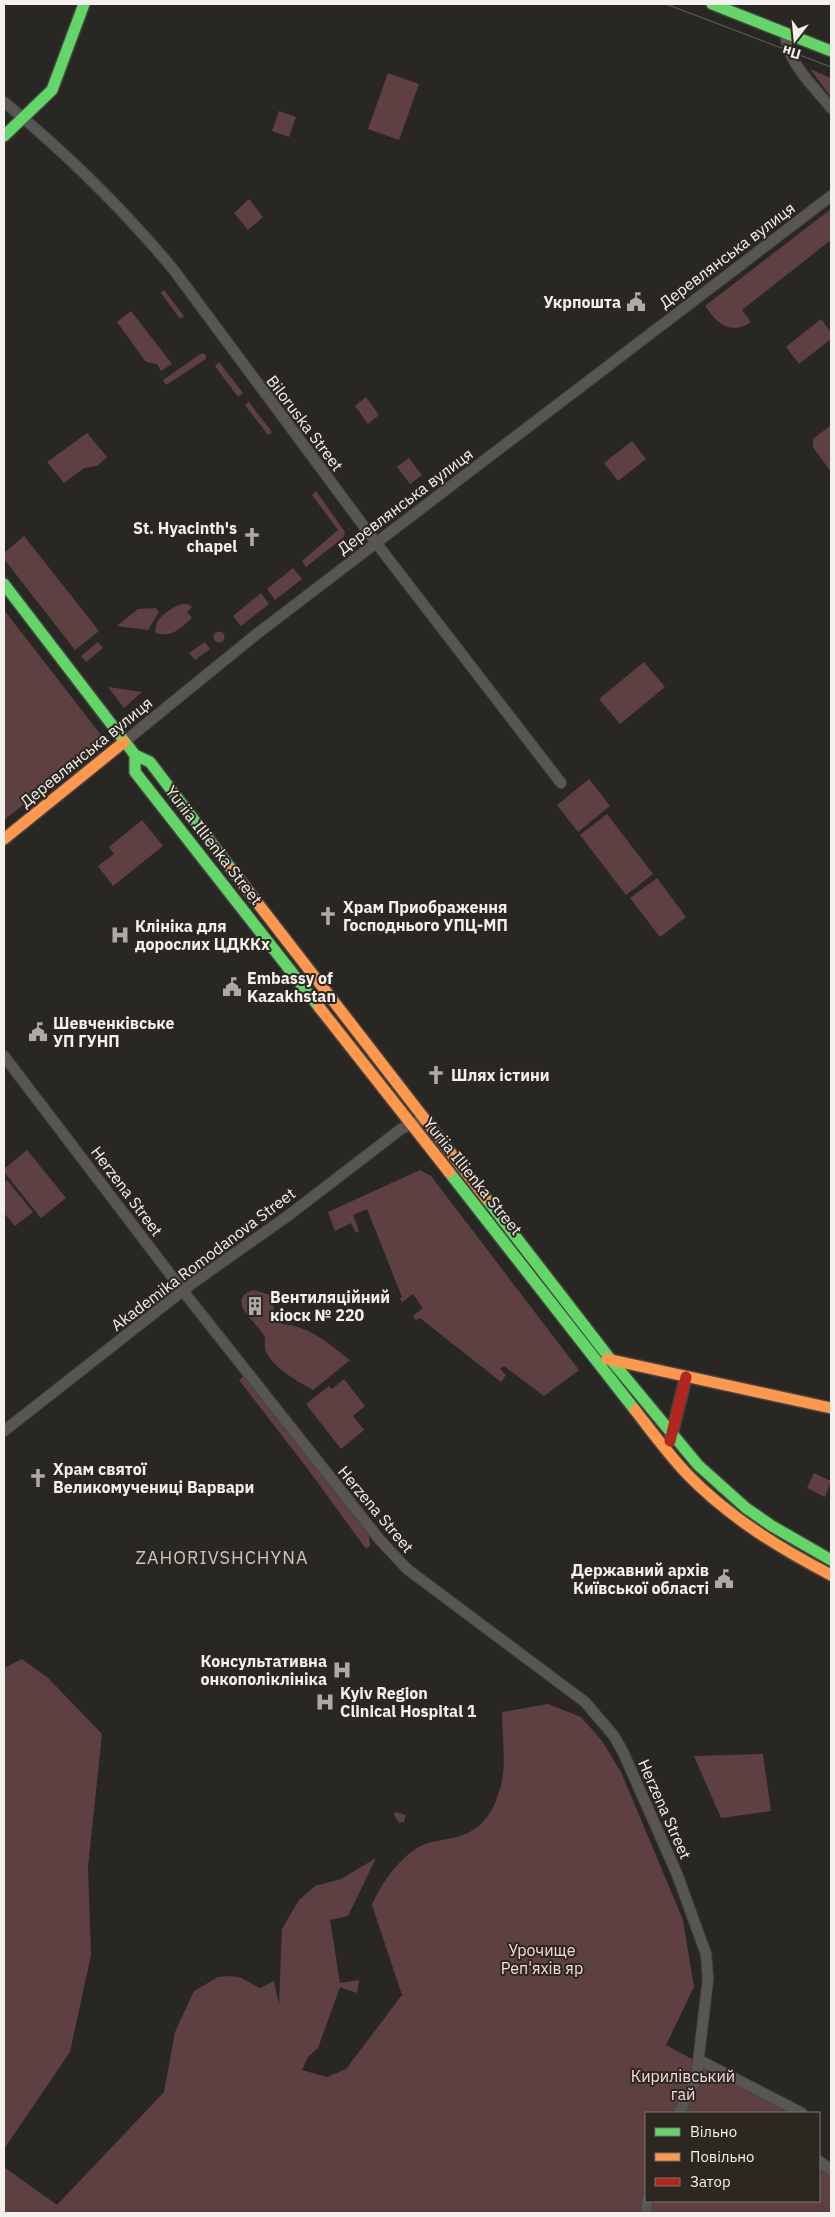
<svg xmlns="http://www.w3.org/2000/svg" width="835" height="2217" font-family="'IBM Plex Sans',sans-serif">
<rect width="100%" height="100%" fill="#292724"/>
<g fill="#5e4042">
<path d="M810,69L831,78V97Z"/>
<path d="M388,73L419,84L399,140L368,129Z"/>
<path d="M279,111L296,117L289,137L272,131Z"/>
<path d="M249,199L263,217L248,230L234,213Z"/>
<path d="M831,209V240L742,310L751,322C730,336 717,323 705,306Z"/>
<path d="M164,290L184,316L180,319L161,293Z"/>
<path d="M131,311L172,364L161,371L157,364L146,362L117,322Z"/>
<path d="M821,319L831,332V339L799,364L786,347Z"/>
<path d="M202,353L206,355V359L166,385L163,380Z"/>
<path d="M219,362L243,393L238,397L215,366Z"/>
<path d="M366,397L379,415L368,424L355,406Z"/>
<path d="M249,402L272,432L268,435L245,405Z"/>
<path d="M831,425V472L813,447V439Z"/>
<path d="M87,433L107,457L97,466L84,468L64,483L47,462Z"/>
<path d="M632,441L646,459L618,481L604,463Z"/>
<path d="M409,458L422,475L410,484L397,467Z"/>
<path d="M316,491L345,532L344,537L306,567L302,561L338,530L312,495Z"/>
<path d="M24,536L99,631L75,650L4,559V553Z"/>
<path d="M293,568L302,579L275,600L267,589Z"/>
<path d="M261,593L269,604L241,626L233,616Z"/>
<path d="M182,604H188L192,607L187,612L192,618C181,628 172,638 156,633C152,619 171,608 182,604Z"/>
<path d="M156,608L159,612L148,630L117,626L138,609Z"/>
<path d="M4,610L101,735L99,743L92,751L4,820Z"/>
<circle cx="219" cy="637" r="5.5"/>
<path d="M98,642L103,648L86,662L81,656Z"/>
<path d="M205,642L210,649L195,660L189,653Z"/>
<path d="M644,662L665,687L620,724L599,699Z"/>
<path d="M108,687L142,692L124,708Z"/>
<path d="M589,779L610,806L578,832L557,805Z"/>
<path d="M607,814L653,874L626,895L580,835Z"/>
<path d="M142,820L163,846L113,886L98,866L114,854L109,847Z"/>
<path d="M657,878L686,917L660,937L630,898Z"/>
<path d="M27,1150L66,1198L41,1218L4,1172V1169Z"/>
<path d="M420,1170L431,1176L579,1370L544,1396L504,1366L500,1369L506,1375L501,1382L420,1318L416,1320L413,1316L423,1308L413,1294L402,1302L400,1299L402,1297L367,1209L353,1215L359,1231L356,1233L351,1223L335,1231L328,1212Z"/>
<path d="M7,1180L33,1212L15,1226L4,1213V1183Z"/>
<path d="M253,1290L271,1295L274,1311L282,1324C310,1326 329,1344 350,1360L313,1390C296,1380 276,1370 266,1352C263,1345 267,1339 263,1334C255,1321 225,1300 253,1290Z"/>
<path d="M245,1375L369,1535L370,1546L366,1549L307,1468L239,1380Z"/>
<path d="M344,1379L365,1406L353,1416L364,1430L341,1449L306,1404L329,1386L332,1389Z"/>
<path d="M814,1473L831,1481L825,1497L807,1488Z"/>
<path d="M22,1659L48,1678L102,1734L88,1867L91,1955L70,2052L4,2149V1668Z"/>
<path d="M548,1704L581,1717L602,1741L621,1772L683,1920L694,1987L666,2045L791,2113H646V2201H819V2164L831,2173V2213H4V2167L57,2205L164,2092L175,2032L194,1991L218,1977L231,1976L241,1978L260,1988L274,1981L279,2005L282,1929L299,1900L315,1886L341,1879L376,1858L348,1916L330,1920L340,1983L359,1980L357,1993L340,1987L318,2048L308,2057L302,2070L327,2077L346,2069L402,1995L372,1905C381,1884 397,1861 417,1848C428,1841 441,1841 453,1838C484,1831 495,1810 502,1781C506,1764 502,1730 502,1712Z"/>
<path d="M763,1754L771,1811L721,1818L694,1756Z"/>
<path d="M395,1812L406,1815L404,1822L399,1823L394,1815Z"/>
</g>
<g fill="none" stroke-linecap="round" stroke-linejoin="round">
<g stroke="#474542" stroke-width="12">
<g id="street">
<path d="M785,32C787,63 812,84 831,108"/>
<path d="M4,102C65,152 123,209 173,269L380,548L561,783"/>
<path d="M124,742L258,633L831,196"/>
<path d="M4,1056L183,1291L380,1540L407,1569L585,1702L614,1736L623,1752L677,1874L706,1954L708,1979L696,2080L679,2113"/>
<path d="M4,1431L190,1285L289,1215L401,1129L417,1122"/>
<path d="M699,2060L802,2113"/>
<path d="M819,2161L831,2170"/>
<path d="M646,2213L647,2201"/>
</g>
</g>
<g stroke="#474542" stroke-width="14">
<g id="fast">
<path d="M712,4L831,51"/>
<path d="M4,136L52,90L84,4"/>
<path d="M4,584L135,755L150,762L232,870"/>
<path d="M135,755V772L319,1007"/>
<path d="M449,1172L635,1410"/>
<path d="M485,1197L611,1360L698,1465L746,1508L772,1526L831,1560"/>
</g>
</g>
<g stroke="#474542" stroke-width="14">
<g id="slow">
<path d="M4,839L124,742"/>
<path d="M232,870L485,1197"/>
<path d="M319,1007L449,1172"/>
<path d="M607,1359L831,1408"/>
<path d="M635,1410C652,1432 668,1454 688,1475C729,1517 779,1548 831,1575"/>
</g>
</g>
<g stroke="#474542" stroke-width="14">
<path id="jam" d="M670,1441L686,1377"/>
</g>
<use href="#street" stroke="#585653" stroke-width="10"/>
<use href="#fast" stroke="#63d668" stroke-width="11"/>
<use href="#slow" stroke="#ff974d" stroke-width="11"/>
<use href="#jam" stroke="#b3261e" stroke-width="11"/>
<path stroke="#646260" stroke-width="1" d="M666,4L831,67"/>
</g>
<defs>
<g id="civic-bare" transform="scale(1.5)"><path d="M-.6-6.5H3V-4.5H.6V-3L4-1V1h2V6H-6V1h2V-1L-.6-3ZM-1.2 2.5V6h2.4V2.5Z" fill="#adaaa6" stroke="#2c2721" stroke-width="2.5" paint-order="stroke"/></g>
<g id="church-bare" transform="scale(1.5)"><path d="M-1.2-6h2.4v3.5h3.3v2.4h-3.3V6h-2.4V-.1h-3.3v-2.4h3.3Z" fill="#adaaa6" stroke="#2c2721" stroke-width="2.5" paint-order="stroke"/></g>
<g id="hospital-bare" transform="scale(1.5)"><path d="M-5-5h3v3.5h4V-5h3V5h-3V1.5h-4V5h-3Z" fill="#adaaa6" stroke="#2c2721" stroke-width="2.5" paint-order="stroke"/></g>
<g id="building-bare" transform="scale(1.5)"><path d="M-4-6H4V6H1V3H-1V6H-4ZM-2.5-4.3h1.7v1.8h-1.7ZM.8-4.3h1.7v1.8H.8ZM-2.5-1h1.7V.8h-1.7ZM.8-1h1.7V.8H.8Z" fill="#adaaa6" stroke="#2c2721" stroke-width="2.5" paint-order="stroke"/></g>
</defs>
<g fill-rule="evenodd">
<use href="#civic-bare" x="636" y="302"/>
<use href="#church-bare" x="252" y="537"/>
<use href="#church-bare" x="328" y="916"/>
<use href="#hospital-bare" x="120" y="935"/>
<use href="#civic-bare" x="232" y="987"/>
<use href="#civic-bare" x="38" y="1032"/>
<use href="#church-bare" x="436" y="1075"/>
<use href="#building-bare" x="255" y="1306"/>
<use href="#church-bare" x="38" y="1478"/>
<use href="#civic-bare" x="724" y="1579"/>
<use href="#hospital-bare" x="342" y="1670"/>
<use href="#hospital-bare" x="325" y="1702"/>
</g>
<g text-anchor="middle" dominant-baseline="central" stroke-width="4" stroke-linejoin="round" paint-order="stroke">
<g font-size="16" fill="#f4f0ec" stroke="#2c2721">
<text transform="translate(727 255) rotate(-37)">Деревлянська вулиця</text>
<text transform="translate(305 423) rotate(53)">Biloruska Street</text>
<text transform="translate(405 501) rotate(-37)">Деревлянська вулиця</text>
<text transform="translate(86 752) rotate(-39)">Деревлянська вулиця</text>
<text transform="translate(214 845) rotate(52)">Yuriia Illienka Street</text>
<text transform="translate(473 1176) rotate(51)">Yuriia Illienka Street</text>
<text transform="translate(127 1191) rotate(53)">Herzena Street</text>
<text transform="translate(203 1259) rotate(-37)">Akademika Romodanova Street</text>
<text transform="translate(376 1509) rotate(50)">Herzena Street</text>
<text transform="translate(665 1809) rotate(66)">Herzena Street</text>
</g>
<g font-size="16" font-weight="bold" fill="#f4f0ec" stroke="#2c2721" text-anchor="start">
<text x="621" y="302" text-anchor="end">Укрпошта</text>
<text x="237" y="528" text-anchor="end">St. Hyacinth's<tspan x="237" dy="18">chapel</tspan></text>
<text x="343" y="907">Храм Приображення<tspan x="343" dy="18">Господнього УПЦ-МП</tspan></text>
<text x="135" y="926">Клініка для<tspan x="135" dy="18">дорослих ЦДККх</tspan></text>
<text x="247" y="978">Embassy of<tspan x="247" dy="18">Kazakhstan</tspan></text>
<text x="53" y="1023">Шевченківське<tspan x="53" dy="18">УП ГУНП</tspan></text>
<text x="451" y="1075">Шлях істини</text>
<text x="270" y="1297">Вентиляційний<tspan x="270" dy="18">кіоск № 220</tspan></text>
<text x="53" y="1469">Храм святої<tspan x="53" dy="18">Великомучениці Варвари</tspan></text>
<text x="709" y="1570" text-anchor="end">Державний архів<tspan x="709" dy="18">Київської області</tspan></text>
<text x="327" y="1661" text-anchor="end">Консультативна<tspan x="327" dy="18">онкополіклініка</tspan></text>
<text x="340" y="1693">Kyiv Region<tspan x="340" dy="18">Clinical Hospital 1</tspan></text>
</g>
<g font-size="16" fill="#fadbdd" stroke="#2c2721">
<text x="542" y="1950">Урочище<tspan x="542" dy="18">Реп'яхів яр</tspan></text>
<text x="683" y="2076">Кирилівський<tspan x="683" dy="18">гай</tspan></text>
</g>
<g font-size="18" letter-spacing="1" fill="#cdc6be" stroke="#2c2721">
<text x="222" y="1557">ZAHORIVSHCHYNA</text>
</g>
</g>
<rect width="835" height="2217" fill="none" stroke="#f4f0ec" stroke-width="10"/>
<rect x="645" y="2112" width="175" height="90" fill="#2c2721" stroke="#7c7772"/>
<rect x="655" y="2128" width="25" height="8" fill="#63d668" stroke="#7c7772"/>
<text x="690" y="2137" font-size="15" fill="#f4f0ec">Вільно</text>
<rect x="655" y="2153" width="25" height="8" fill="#ff974d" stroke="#7c7772"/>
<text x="690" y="2162" font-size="15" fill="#f4f0ec">Повільно</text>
<rect x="655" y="2178" width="25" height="8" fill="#b3261e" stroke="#7c7772"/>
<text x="690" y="2187" font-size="15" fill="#f4f0ec">Затор</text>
<g transform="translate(795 40) rotate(196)" stroke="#2c2721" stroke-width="4" paint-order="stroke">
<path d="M0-4L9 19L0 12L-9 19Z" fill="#f4f0ec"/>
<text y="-8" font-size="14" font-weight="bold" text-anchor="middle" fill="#f4f0ec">Пн</text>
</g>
</svg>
